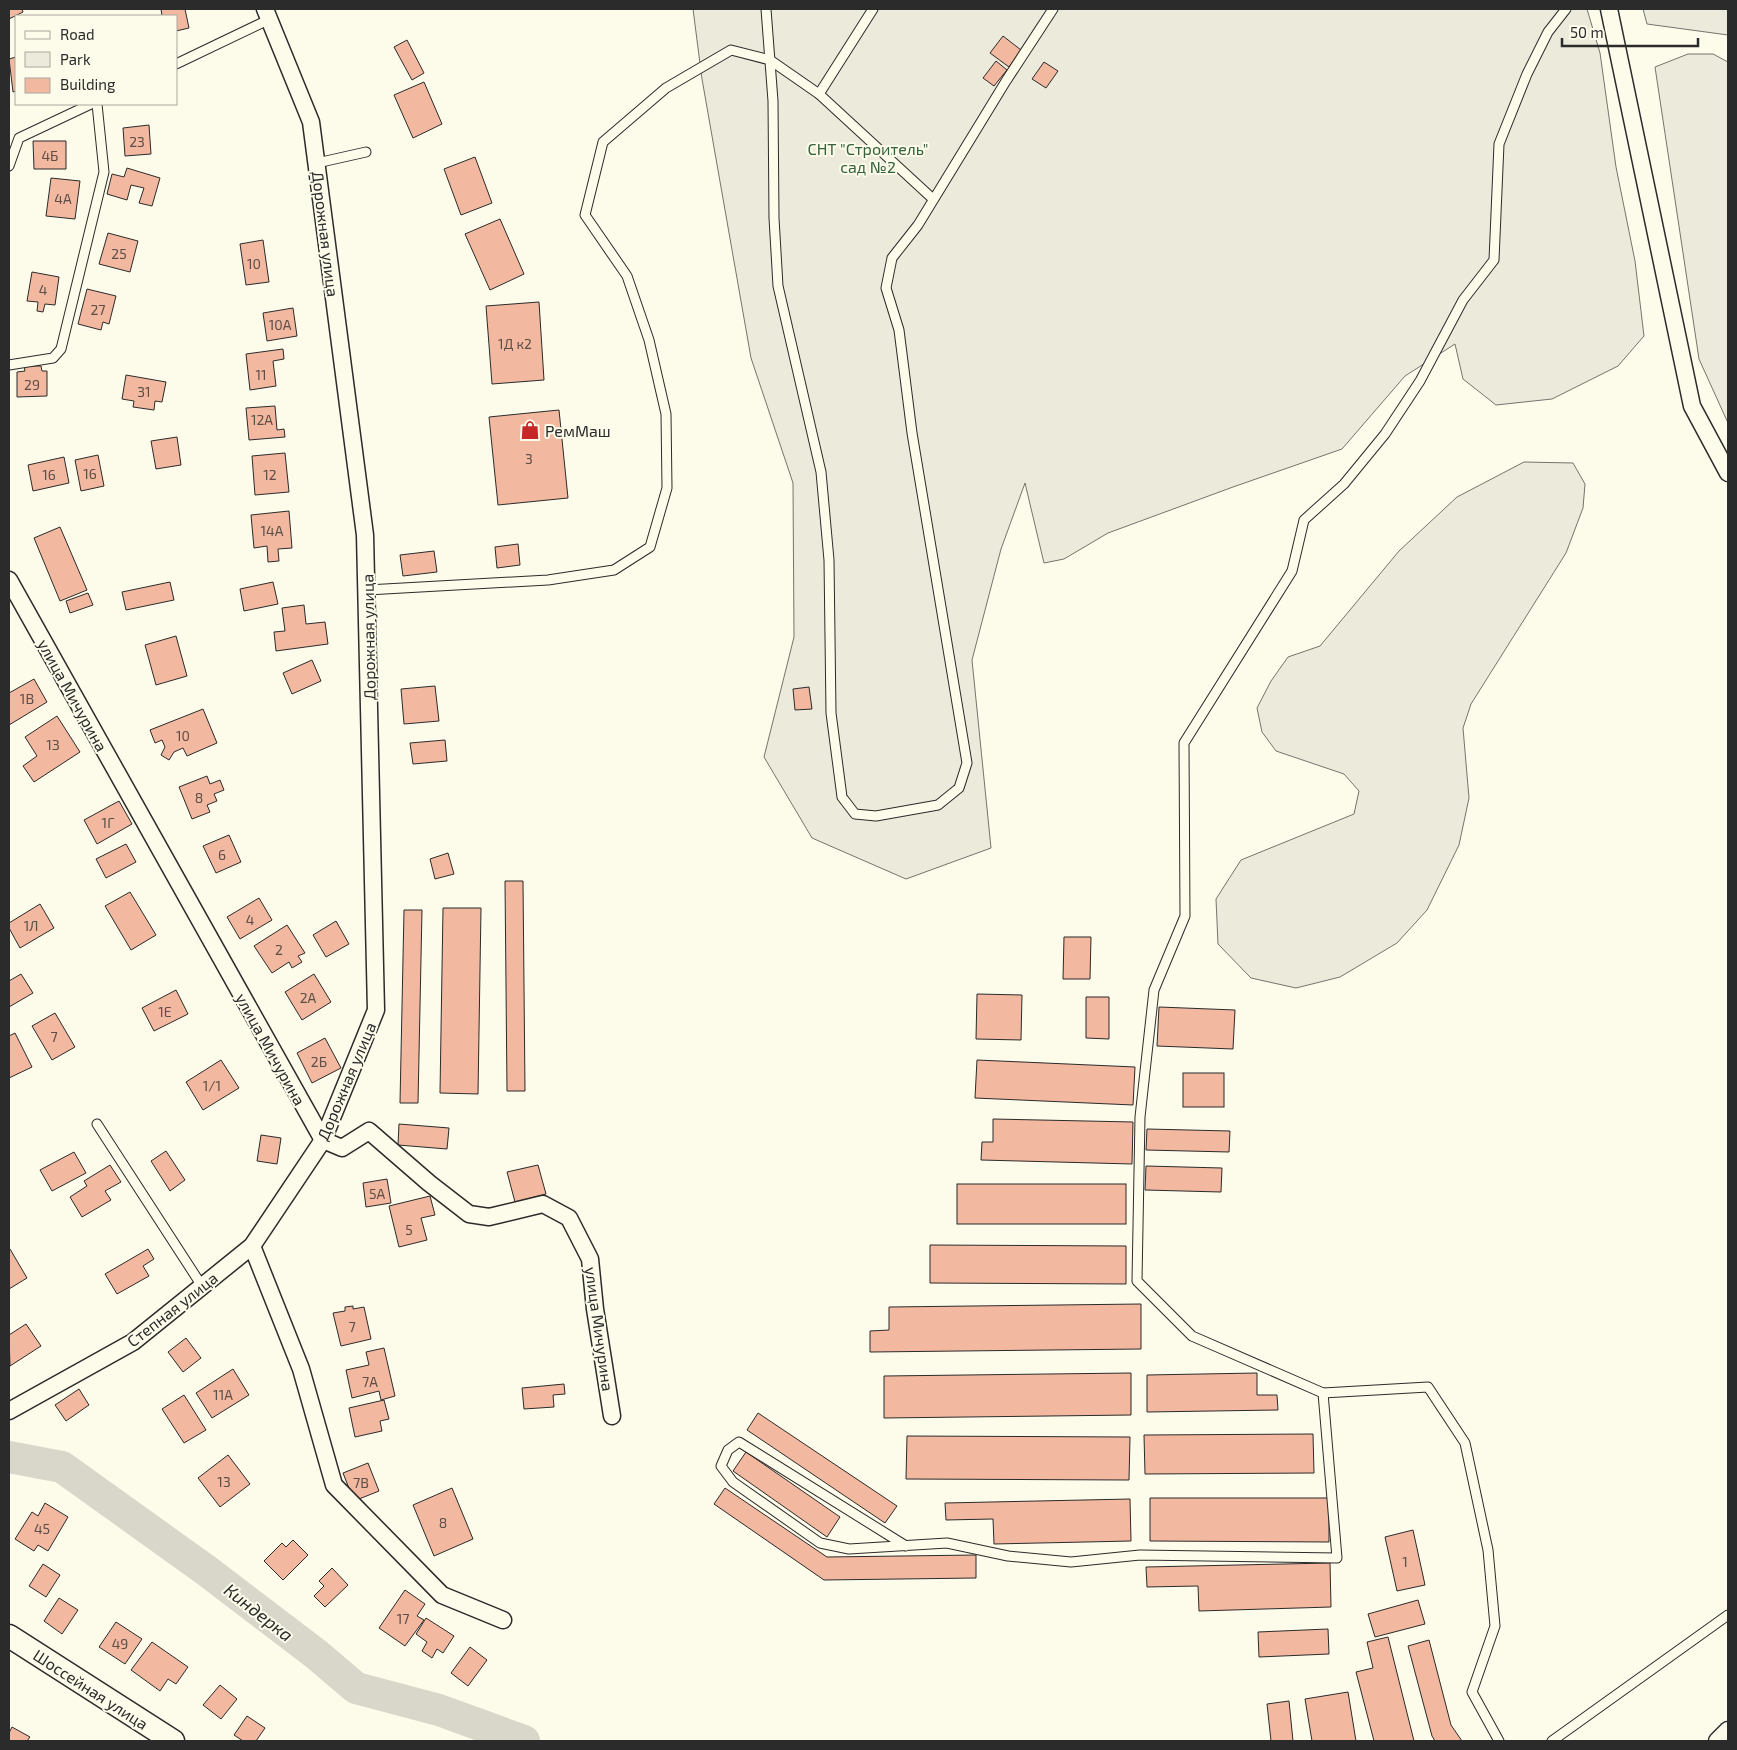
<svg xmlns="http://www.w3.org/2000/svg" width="1737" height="1750" font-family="'Exo 2',sans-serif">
<rect width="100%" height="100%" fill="#fdfbea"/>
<g fill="#ecebdb" stroke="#74746e">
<path d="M693,9H1587L1600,53L1616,167L1635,261L1644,336L1618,366L1552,399L1496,405L1463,379L1455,344L1405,376L1342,449L1233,487L1108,533L1064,559L1044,563L1025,483L1001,549L972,660L991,848L906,879L812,838L764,757L794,637L793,483L751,358L702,79Z"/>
<path d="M1643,9H1728V35L1647,24Z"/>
<path d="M1688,54H1713L1728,62V423L1699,359L1655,67Z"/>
<path d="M1524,462L1573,463L1585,484L1583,508L1566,553L1471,704L1463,728L1469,798L1459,845L1427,910L1397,943L1340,977L1296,988L1251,978L1218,944L1216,899L1241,860L1354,814L1359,791L1344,774L1276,751L1262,732L1257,708L1271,681L1288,657L1320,646L1399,551L1457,497Z"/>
</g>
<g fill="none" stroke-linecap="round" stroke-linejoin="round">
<path stroke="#d8d7c9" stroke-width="32" d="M9,1457L62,1467L207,1571L316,1654L356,1688L439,1710L524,1741"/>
</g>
<g fill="#f2b8a0" stroke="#2b2b2b">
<path d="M9,9H22L23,12L9,19Z"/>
<path d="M161,9H185L189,28L176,31V16H162Z"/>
<path d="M1003,36L1021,50L1009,67L990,53Z"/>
<path d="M407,40L424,73L412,80L394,47Z"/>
<path d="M16,57V91L13,92L9,59Z"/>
<path d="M996,61L1007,70L994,86L983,78Z"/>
<path d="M1044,62L1058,71L1046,88L1032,79Z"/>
<path d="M424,82L442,124L413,138L394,95Z"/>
<path d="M149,125L151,154L125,156L123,128Z"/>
<path d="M33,141H66V169H34Z"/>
<path d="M475,157L492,203L461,215L444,169Z"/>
<path d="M127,168L160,178L152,206L139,203L144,188L131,185L127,200L107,194L112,174L124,177Z"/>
<path d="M51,178L80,181L75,219L46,216Z"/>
<path d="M500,219L524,274L490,290L465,234Z"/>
<path d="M108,233L138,241L130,272L99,264Z"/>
<path d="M263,240L269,282L246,285L240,244Z"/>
<path d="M32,272L59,277L55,305L45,304L43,312L37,311L38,302L27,301Z"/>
<path d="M87,289L116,296L109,324L103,322L101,330L78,324Z"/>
<path d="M539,302L544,380L492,384L486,306Z"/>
<path d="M293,308L297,336L267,341L263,313Z"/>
<path d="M283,349L284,359L273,361L276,386L250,390L246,354Z"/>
<path d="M24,366H41L42,371H47V396L17,397V372L25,371Z"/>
<path d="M126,375L166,382L162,402L155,401L154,410L133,407L134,401L122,399Z"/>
<path d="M275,406L277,430L284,429L285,437L249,440L246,408Z"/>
<path d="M559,410L568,498L498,505L489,417Z"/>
<path d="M177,437L181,465L156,469L151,441Z"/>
<path d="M285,453L289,492L255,495L252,456Z"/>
<path d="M98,455L104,486L81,491L75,460Z"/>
<path d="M64,457L69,483L33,491L28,465Z"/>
<path d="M289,511L292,548L278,549L279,561L268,562L267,546L254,548L251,515Z"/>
<path d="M60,527L87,590L60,601L34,538Z"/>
<path d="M518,544L520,565L497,568L495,547Z"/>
<path d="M434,551L437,572L403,576L400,555Z"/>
<path d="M170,582L174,600L126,610L122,592Z"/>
<path d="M273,582L278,604L244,611L240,589Z"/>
<path d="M88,593L93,605L70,613L66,601Z"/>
<path d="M304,605L306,624L325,622L328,644L276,651L274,632L285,631L282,608Z"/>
<path d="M176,636L187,676L156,685L145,645Z"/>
<path d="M312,660L321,681L292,694L283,673Z"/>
<path d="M34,679L47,702L9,725V693Z"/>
<path d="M435,686L439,721L404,724L401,689Z"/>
<path d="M809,687L812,709L795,710L793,689Z"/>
<path d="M203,709L217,743L187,756L183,748L174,752L169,760L161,755L165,747L162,740L155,743L150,730Z"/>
<path d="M57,716L80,752L34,782L23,766L37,756L25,737Z"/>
<path d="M445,740L447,761L413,764L410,743Z"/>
<path d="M207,776L210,784L220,780L224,790L214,794L217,801L207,805L210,812L192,819L179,787Z"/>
<path d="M119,801L132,824L97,844L84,820Z"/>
<path d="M229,835L241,862L216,873L203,846Z"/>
<path d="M126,844L136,862L106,878L96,859Z"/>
<path d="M448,853L454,874L435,879L430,859Z"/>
<path d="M505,881H523L525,1091H507Z"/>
<path d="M130,892L156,935L131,950L105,906Z"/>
<path d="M259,898L272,920L240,939L227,917Z"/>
<path d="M40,904L54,928L20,948L9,928V923Z"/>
<path d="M443,908H481L478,1094L440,1093Z"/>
<path d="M404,910H422L418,1103H400Z"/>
<path d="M336,921L349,944L326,957L313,935Z"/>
<path d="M287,925L305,953L298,956L302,962L292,968L289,962L272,973L254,946Z"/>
<path d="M1064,937H1091L1090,979H1063Z"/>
<path d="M21,974L33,993L9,1007V981Z"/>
<path d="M314,974L331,1002L302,1020L285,992Z"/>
<path d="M176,990L188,1014L154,1031L142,1008Z"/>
<path d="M977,994L1022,995L1021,1040L976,1039Z"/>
<path d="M1086,997H1109V1039L1086,1038Z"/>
<path d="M1159,1007L1235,1010L1233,1049L1157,1046Z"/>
<path d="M55,1013L75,1047L52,1060L32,1026Z"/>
<path d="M15,1033L32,1067L9,1078V1036Z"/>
<path d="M325,1038L341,1068L312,1083L297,1053Z"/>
<path d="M221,1060L239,1088L203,1110L186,1082Z"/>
<path d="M977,1060L1135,1067L1133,1105L975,1098Z"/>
<rect x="1183" y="1073" width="41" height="34"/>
<path d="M993,1119L1133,1122L1132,1164L981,1160L982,1142H993Z"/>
<path d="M399,1124L449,1128L447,1149L398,1145Z"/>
<path d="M1147,1129L1230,1131L1229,1152L1146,1150Z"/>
<path d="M261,1135L281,1138L277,1164L257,1161Z"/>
<path d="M166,1151L185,1180L170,1191L151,1161Z"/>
<path d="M74,1152L86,1173L52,1191L40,1170Z"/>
<path d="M110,1165L121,1182L105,1191L111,1200L82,1217L70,1197L87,1186L84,1181Z"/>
<path d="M538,1165L546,1194L515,1202L507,1172Z"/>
<path d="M1146,1166L1222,1168L1221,1192L1145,1190Z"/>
<path d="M387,1179L391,1203L366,1207L363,1183Z"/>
<rect x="957" y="1184" width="169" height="40"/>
<path d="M430,1196L435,1215L421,1218L427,1240L399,1247L389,1206Z"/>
<path d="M930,1245L1126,1246V1284L930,1283Z"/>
<path d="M10,1249L27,1278L9,1289V1250Z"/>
<path d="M148,1249L154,1259L143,1266L149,1276L117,1294L105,1274Z"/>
<path d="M1141,1304V1349L870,1352V1331L889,1330V1307Z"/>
<path d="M353,1306V1309L364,1307L371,1339L341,1346L333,1313L345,1311V1307Z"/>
<path d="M26,1324L41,1346L10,1366L9,1335Z"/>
<path d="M186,1338L201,1358L183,1372L168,1352Z"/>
<path d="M384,1348L395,1396L381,1400L379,1391L352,1398L346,1370L369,1365L366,1352Z"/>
<path d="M233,1369L249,1395L212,1418L196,1393Z"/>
<path d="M1131,1373V1415L884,1418V1376Z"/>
<path d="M1257,1373V1395H1277L1278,1410L1147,1412V1375Z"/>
<path d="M564,1384L565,1394L553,1395L554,1407L524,1409L522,1388Z"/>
<path d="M79,1389L89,1405L66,1421L55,1405Z"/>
<path d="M184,1395L206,1430L184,1443L162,1409Z"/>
<path d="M384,1400L389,1419L380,1421L382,1431L355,1437L349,1408Z"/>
<path d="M758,1413L897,1506L885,1523L747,1430Z"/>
<path d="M1313,1434L1314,1473L1145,1474L1144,1435Z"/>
<path d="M907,1436L1130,1437L1129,1480L906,1479Z"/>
<path d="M746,1452L840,1517L827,1537L733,1471Z"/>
<path d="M228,1455L250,1484L220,1507L198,1478Z"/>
<path d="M368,1463L379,1491L354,1501L343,1473Z"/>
<path d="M452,1488L473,1539L434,1556L413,1505Z"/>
<path d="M725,1488L827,1557L976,1555V1578L824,1580L714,1504Z"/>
<path d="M1150,1498H1329V1542L1150,1541Z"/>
<path d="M1130,1499L1131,1541L994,1544L993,1519L946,1520L945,1503Z"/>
<path d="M45,1503L68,1517L48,1551L38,1545L34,1551L15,1539L32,1512L38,1516Z"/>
<path d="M1413,1530L1425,1585L1397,1591L1385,1537Z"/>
<path d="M293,1540L308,1555L283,1580L264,1561L282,1543L286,1547Z"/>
<path d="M1330,1563L1331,1607L1199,1611L1198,1586L1147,1587L1146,1567Z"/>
<path d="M43,1564L60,1575L46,1597L29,1586Z"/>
<path d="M332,1568L348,1585L325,1607L314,1596L324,1586L319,1581Z"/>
<path d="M405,1590L425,1604L417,1616L424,1620L405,1646L379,1628Z"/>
<path d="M59,1598L78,1610L62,1634L44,1621Z"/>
<path d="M1418,1600L1425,1624L1375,1637L1368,1614Z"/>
<path d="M426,1618L454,1636L443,1653L437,1649L432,1658L422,1651L427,1642L416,1634Z"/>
<path d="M116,1622L142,1639L125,1664L99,1647Z"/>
<path d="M1328,1629L1329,1654L1259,1657L1258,1632Z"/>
<path d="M1388,1637L1414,1741H1374L1356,1672L1373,1668L1367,1642Z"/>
<path d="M1429,1640L1451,1725L1462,1741H1435L1432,1736L1408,1646Z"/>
<path d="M152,1642L188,1667L176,1684L168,1679L160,1691L131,1670Z"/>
<path d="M470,1647L487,1660L468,1686L451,1673Z"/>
<path d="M220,1685L237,1699L221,1719L203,1705Z"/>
<path d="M1348,1692L1356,1741H1312L1305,1699Z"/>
<path d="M1289,1701L1293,1741H1271L1267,1704Z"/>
<path d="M247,1716L265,1728L256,1741H243L234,1735Z"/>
<path d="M12,1727L30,1737L27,1741H9V1733Z"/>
</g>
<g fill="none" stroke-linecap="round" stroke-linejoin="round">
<g stroke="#2b2b2b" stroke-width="11">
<g id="lane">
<path d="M766,9L773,101L774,218L778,286L821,472L829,560L831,713L842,797L855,814L876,816L938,805L959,788L967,763L912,433L899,330L886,288L892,258L918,225L1006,81L1053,9"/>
<path d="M176,64L270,19"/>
<path d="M819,94L873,9"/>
<path d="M317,163L366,152"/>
<path d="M9,166L19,138L91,104"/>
<path d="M9,365L53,358L61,349L104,172L97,104"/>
<path d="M367,590L548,580L614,570L650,547L667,488L666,414L649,340L627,276L585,215L603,142L666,88L731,50L770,60L819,94L933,199"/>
<path d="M97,1124L202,1286"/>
<path d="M906,1546L739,1442L728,1450L721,1466L733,1482L820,1543L849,1549L947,1543L1008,1556L1071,1562L1140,1555L1337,1558L1323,1393"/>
<path d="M1499,1741L1472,1692L1495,1626L1488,1550L1465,1443L1428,1387L1323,1393L1192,1336L1137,1281L1140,1117L1154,990L1185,916L1184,743L1292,571L1304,520L1344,484L1385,434L1420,381L1463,300L1494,260L1499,144L1527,74L1548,32L1566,9"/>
<path d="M1552,1741L1728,1615"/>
</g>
</g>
<g stroke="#2b2b2b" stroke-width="19">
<g id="street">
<path d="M1609,9L1692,406L1728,473"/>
<path d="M9,580L323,1140L342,1148L369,1131L429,1183L469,1214L489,1217L543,1204L569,1218L590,1259L595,1309L612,1416"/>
<path d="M252,1246L301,1369L334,1485L442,1595L503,1620"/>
<path d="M9,1411L133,1342L252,1246L323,1140L376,1010L365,535L311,122L265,9"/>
<path d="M1717,1741L1728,1730"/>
</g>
</g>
<g stroke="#2b2b2b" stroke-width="25">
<path id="secondary" d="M9,1636L173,1741"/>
</g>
<use href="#lane" stroke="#fdfbea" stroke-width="9"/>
<use href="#street" stroke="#fdfbea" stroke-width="16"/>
<use href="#secondary" stroke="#fdfbea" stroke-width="22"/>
</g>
<defs>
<g id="shop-bare" transform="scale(1.5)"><path d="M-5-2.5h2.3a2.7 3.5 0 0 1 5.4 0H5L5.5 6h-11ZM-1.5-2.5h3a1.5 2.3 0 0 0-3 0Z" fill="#c62828" stroke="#fdfbea" stroke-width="2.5" paint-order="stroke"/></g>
</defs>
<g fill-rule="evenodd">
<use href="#shop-bare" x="530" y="430"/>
</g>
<g text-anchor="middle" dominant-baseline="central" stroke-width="4" stroke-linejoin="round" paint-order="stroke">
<g font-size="14" fill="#5d4e48">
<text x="137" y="141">23</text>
<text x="50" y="155">4Б</text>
<text x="63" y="198">4А</text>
<text x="119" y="253">25</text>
<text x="254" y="263">10</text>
<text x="43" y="289">4</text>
<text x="98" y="309">27</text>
<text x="280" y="324">10А</text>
<text x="515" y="343">1Д к2</text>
<text x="261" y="374">11</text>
<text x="32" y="384">29</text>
<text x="144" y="391">31</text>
<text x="262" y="419">12А</text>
<text x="529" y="458">3</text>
<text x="90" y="473">16</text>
<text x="49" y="474">16</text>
<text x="270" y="474">12</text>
<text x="272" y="530">14А</text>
<text x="27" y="698">1В</text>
<text x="183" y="735">10</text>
<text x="53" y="744">1З</text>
<text x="199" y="797">8</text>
<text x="108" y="822">1Г</text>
<text x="222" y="854">6</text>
<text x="250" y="919">4</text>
<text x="31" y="925">1Л</text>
<text x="279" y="949">2</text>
<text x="308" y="997">2А</text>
<text x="165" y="1011">1Е</text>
<text x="54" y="1036">7</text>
<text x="319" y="1061">2Б</text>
<text x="212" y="1085">1/1</text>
<text x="377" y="1193">5А</text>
<text x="409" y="1229">5</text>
<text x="352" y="1326">7</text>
<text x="370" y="1381">7А</text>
<text x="223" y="1394">11А</text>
<text x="224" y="1481">13</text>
<text x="361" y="1482">7В</text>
<text x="443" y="1522">8</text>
<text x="42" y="1528">45</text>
<text x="1405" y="1561">1</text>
<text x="403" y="1618">17</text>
<text x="120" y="1643">49</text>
</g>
<g font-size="16" fill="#34623c" stroke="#fdfbea">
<text x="868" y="148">СНТ "Строитель"<tspan x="868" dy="18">сад №2</tspan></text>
</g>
<g font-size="16" fill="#2b2b2b" stroke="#fdfbea">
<text transform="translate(326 234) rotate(83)">Дорожная улица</text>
<text transform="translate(368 637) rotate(-91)">Дорожная улица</text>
<text transform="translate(73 695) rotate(61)">улица Мичурина</text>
<text transform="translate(271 1049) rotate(61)">улица Мичурина</text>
<text transform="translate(346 1081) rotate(-67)">Дорожная улица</text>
<text transform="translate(172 1309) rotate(-38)">Степная улица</text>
<text transform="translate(600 1329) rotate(82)">улица Мичурина</text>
<text transform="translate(91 1689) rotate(33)">Шоссейная улица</text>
</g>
<g font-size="16" fill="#2b2b2b" stroke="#fdfbea" text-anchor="start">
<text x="545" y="430">РемМаш</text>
</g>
<g font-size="18" font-style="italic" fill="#2b2b2b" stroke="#fdfbea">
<text transform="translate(259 1612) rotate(38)">Киндерка</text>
</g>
</g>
<rect width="1737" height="1750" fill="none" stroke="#2b2b2b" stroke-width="20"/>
<rect x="15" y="15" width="162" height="90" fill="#fdfbea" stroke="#a9a89e"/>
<rect x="25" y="31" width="25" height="8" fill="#fdfbea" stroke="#a9a89e"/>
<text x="60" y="40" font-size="15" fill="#2b2b2b">Road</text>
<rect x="25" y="52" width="25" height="15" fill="#ecebdb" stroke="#a9a89e"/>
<text x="60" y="65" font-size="15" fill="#2b2b2b">Park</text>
<rect x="25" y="78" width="25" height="15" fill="#f2b8a0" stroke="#a9a89e"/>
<text x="60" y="90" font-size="15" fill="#2b2b2b">Building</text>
<path d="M1562 38v8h136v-8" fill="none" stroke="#2b2b2b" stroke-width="2.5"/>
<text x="1570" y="38" font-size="15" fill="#2b2b2b" stroke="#fdfbea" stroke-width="4" paint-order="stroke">50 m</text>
</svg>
